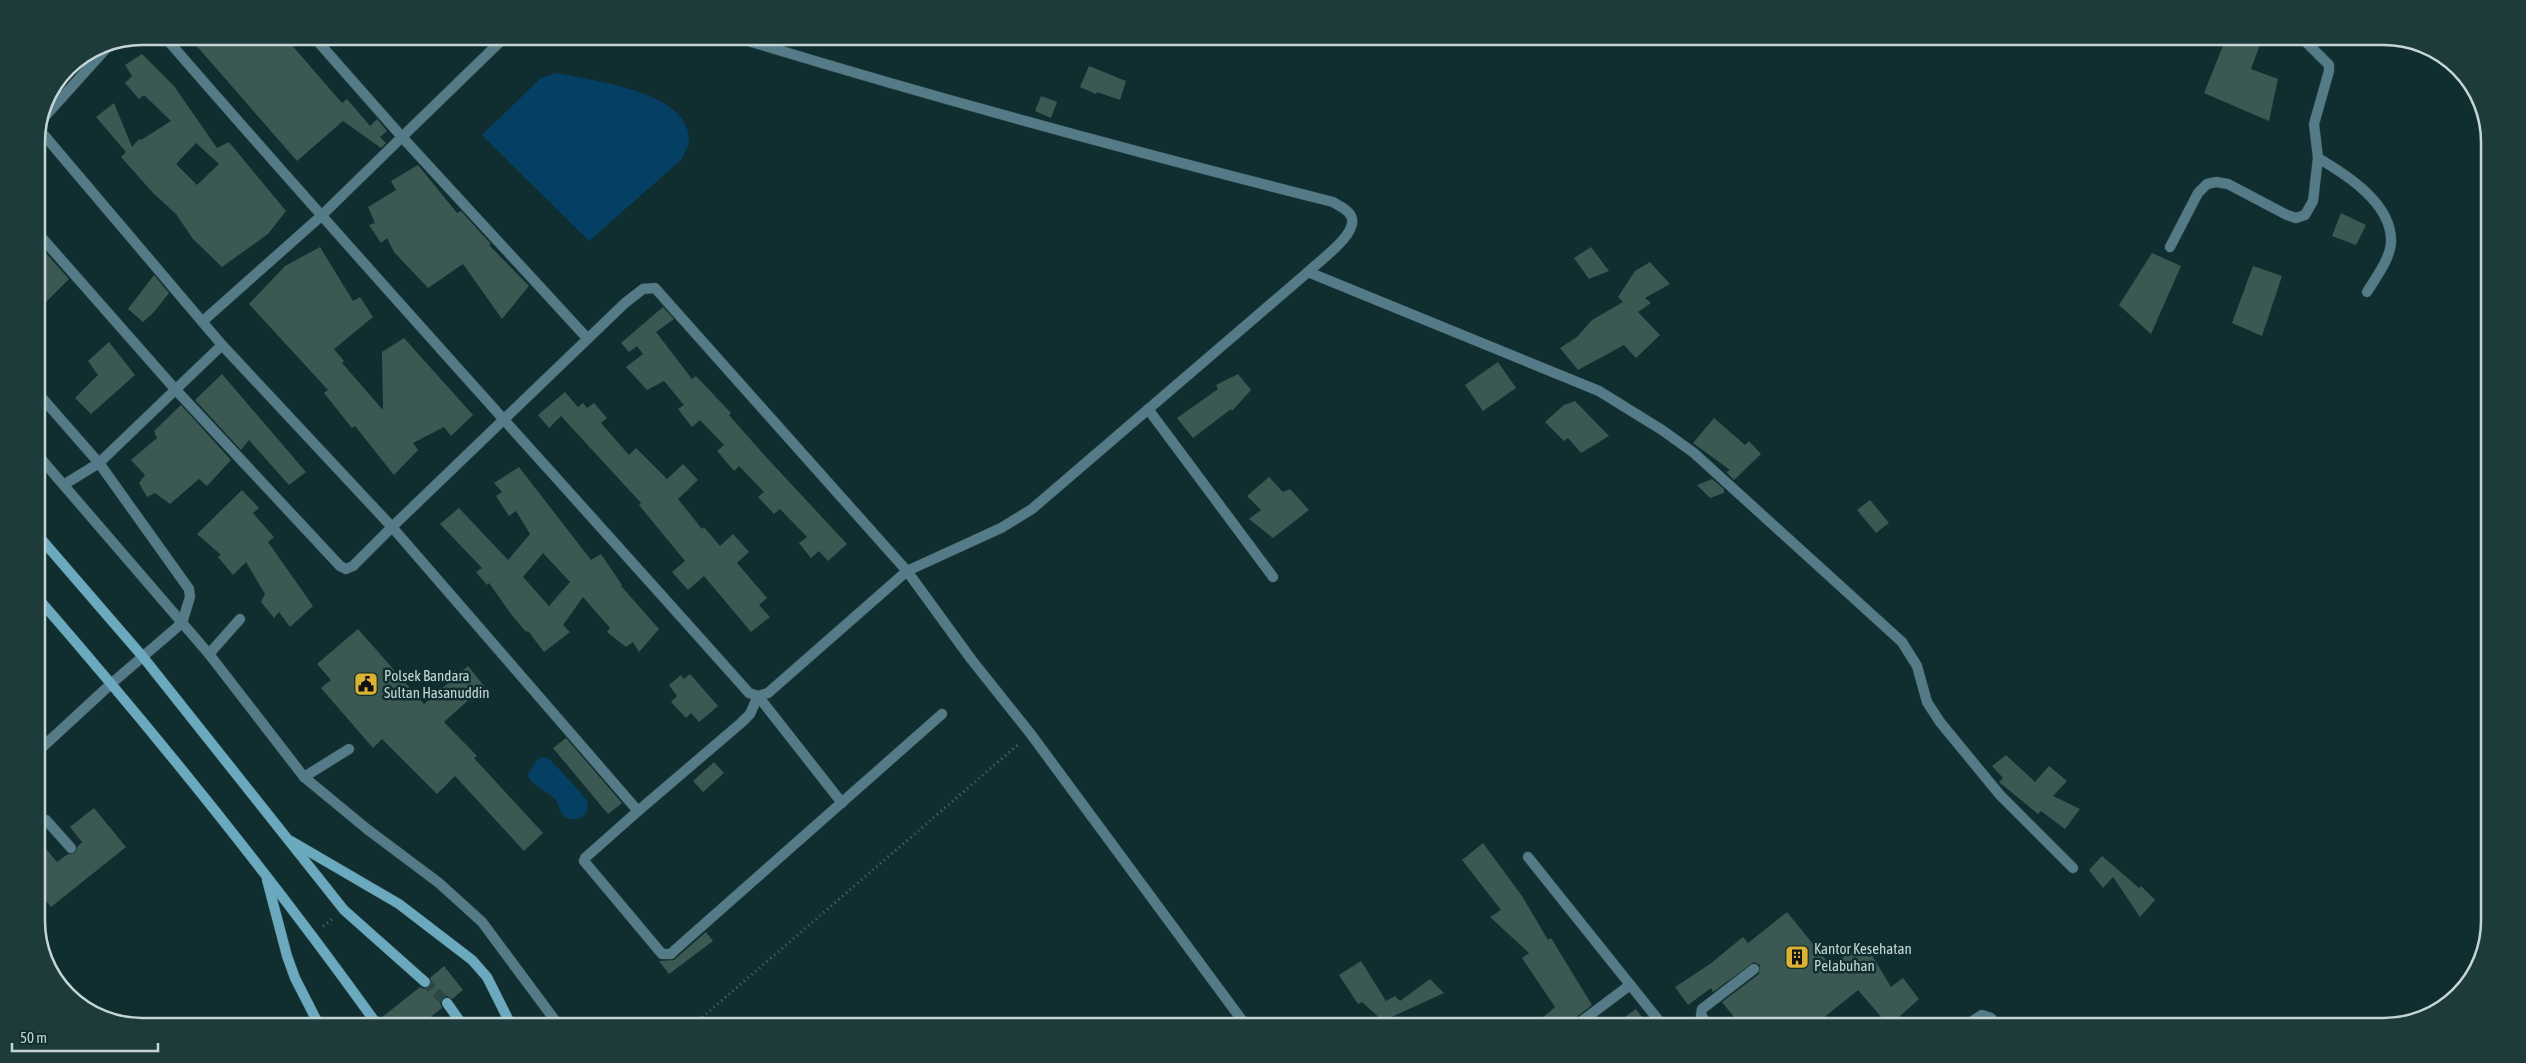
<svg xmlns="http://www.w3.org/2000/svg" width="2526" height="1063" font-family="'Asap Condensed',sans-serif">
<rect width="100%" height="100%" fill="#102e2f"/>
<g fill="#054064">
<path d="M557,73C592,81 692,91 689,142C688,147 684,155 681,160L589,241L482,135L541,78Z"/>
<path d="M543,757C546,758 548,758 550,760C555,764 588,800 588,803C590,818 572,825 562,814C559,811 559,804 556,800C548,790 532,787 528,775L536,761Z"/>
</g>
<g fill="#3c5852" fill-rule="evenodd">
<path d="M188,36H284L342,103L347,99L370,126L377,119L387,131L380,137L386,143L381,148L343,121L297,161Z"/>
<path d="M2227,36H2263L2251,69L2278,79L2269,121L2204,93Z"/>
<path d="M142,54L174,86L217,148L229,142L286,211L268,234L222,267L193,239L176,214L153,193L121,157L126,152L96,117L114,103L132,147L139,139L141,140L171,121L144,95L139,99L125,83L132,76L125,65ZM196,143L219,164L197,185L176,164Z"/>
<path d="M1089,66L1126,81L1120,100L1097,92L1096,94L1080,87Z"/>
<path d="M1041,96L1057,102L1051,118L1035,111Z"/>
<path d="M418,165L457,213L461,211L491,244L489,245L529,286L502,319L463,264L428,288L394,252L387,238L381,243L369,225L375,223L368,207L396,190L391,181Z"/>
<path d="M2341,213L2366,225L2356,245L2332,236Z"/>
<path d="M36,242L69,279L36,312Z"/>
<path d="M320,247L353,301L360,297L373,317L334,349L344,361L342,363L383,410L382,352L404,338L473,415L451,436L444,427L413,443L418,450L394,475L355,426L352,428L324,393L328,390L249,304L285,266Z"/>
<path d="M1591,247L1609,271L1589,279L1574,258Z"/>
<path d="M2152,253L2181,266L2151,334L2119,305Z"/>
<path d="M1650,262L1670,284L1645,298L1651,303L1638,312L1660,335L1636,358L1624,345L1578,370L1560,348L1577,337L1592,320L1623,302L1618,297L1635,271Z"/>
<path d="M2253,266L2282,276L2262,336L2232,323Z"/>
<path d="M154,275L169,293L154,312L143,322L128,309Z"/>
<path d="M663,307L674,319L656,332L692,379L696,376L731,413L729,415L766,457L847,544L828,561L819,551L811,558L799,543L807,537L780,509L774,514L758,497L764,492L739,466L734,471L717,451L724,445L700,420L692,427L678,409L684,405L664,381L647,390L626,367L643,354L637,346L629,352L621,343Z"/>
<path d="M109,342L135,375L91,414L75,398L98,375L88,361Z"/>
<path d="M1498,362L1516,388L1483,411L1465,385Z"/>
<path d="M222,374L306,472L289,485L249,440L241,450L195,400Z"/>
<path d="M1238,374L1251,390L1232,411L1231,409L1193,438L1177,418L1218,389L1216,385Z"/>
<path d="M565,392L578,407L583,403L587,408L594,403L607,418L601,423L629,455L636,448L667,479L683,464L698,480L678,499L702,529L704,527L720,546L733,534L749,552L737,563L767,598L759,605L770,617L751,632L704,576L688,590L672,572L685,561L639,505L641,503L561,416L549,428L538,415Z"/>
<path d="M1575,401L1609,436L1581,453L1568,438L1564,441L1545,422L1564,405Z"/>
<path d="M181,405L231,460L207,486L199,479L170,504L155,493L147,497L139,483L145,475L131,460L157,438L154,431Z"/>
<path d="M1714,418L1745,445L1749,441L1761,454L1734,480L1726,472L1730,470L1693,443Z"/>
<path d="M519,467L591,560L601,554L622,585L621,586L659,629L639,652L633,642L626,647L607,632L610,628L583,597L563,625L570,632L544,652L528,631L526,632L511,614L489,583L487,585L476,572L482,568L440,524L459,508L508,560L530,534L516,511L509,516L496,496L502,492L494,483ZM543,553L570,582L549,606L523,577Z"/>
<path d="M1269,477L1283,492L1290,489L1309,510L1273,538L1249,519L1261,510L1247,496Z"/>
<path d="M1712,479L1724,489V493L1710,498L1697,485Z"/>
<path d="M242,490L259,508L253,513L274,537L268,542L313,606L290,627L279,612L274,618L261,602L265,594L246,562L233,575L218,557L221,555L197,534Z"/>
<path d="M1870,500L1889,523L1876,533L1857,510Z"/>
<path d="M358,629L424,704L468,666L484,686L444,722L477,756L474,758L543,833L524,851L455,776L437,794L382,739L373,748L321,688L331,680L317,664Z"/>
<path d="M690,674L718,706L699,722L691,713L686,718L671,702L677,696L669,685L681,675L684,679Z"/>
<path d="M566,738L622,803L608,814L553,748Z"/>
<path d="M2006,755L2035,782L2049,766L2067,781L2053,796L2080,809L2065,829L2041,811L2038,814L1999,782L2003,778L1992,766Z"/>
<path d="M714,762L724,773L703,792L693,781Z"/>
<path d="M94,808L126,847L51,907L36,889V837L57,862L68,854L75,853L78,846L82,842L70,827Z"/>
<path d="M1483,843L1522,896L1548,940L1551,938L1592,1005L1570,1022L1567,1027H1532L1555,1007L1522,958L1529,953L1490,917L1501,910L1462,860Z"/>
<path d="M2102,856L2139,888L2141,886L2155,900L2140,917L2113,877L2103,888L2089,870Z"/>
<path d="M1787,912L1830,965L1865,944L1891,987L1903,978L1919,999L1889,1026L1858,990L1822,1019L1828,1027H1742L1722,1002L1759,974L1760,965L1754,962L1713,992L1711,988L1688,1005L1675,987L1710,964L1743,937L1748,943Z"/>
<path d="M706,932L713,941L669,974L659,961L674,960Z"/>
<path d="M1361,961L1386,1001L1395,996L1400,1001L1430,979L1444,993L1383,1021L1362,1002L1358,1004L1339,975Z"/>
<path d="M444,966L463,990L452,999L447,996L443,998L440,1003L442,1008L418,1027H382L381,1018L420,987L424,989L430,987L432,983L430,978Z"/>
<path d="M1636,1009L1649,1027H1611Z"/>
</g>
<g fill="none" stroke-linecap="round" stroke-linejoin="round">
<path stroke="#2b4748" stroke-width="10" stroke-dasharray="10 5" stroke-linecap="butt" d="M425,982L447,1003"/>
<g stroke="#2d494a" stroke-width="11">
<g id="lane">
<path d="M2318,158C2347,175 2393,204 2391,243C2390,259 2375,279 2367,292"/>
<path d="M2170,247L2198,193L2207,184L2216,182L2228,184L2287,215L2296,218L2305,215L2313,201L2318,158L2314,124L2329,71V65L2300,36"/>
<path d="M36,753L112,683"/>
<path d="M36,819L46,820L71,848"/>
<path d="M1528,857L1664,1027"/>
<path d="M1574,1027L1630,985"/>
<path d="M1709,1027L1701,1015L1702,1009L1754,969"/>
<path d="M1963,1027L1982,1015L1991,1018L1996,1027"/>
</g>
</g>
<g stroke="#2d494a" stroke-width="11">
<g id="street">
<path d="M164,36C356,258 554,474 749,693L758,696L768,693L907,571L1001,528L1032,509L1308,272C1319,261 1360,233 1351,216C1348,209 1339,206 1333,202C1131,151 931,97 732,36"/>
<path d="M506,36L402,137L587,338"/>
<path d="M40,122L112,42"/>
<path d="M38,128L222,345"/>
<path d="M36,231L175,389L340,566L346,569L353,566L392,527L638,811L585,858L584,861L662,954H671L676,949L942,714"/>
<path d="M1308,272L1599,391L1662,430L1694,453L1902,642L1917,666L1927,702L1940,722L2000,795L2073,868"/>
<path d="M203,321L320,217L402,137L313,36"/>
<path d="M36,391L99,463L189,589L190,597L182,623"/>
<path d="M1148,409L1273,577"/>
<path d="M36,453L209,654L304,777L367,829L439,883L482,922L560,1027"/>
<path d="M65,484L99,463L222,345L392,527L625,303L643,289L655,288L907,571L971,659L1030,733L1247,1027"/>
<path d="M209,654L240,619"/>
<path d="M112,683L182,623"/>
<path d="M758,696L842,803"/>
<path d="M304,777L349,749"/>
<path d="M638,811L741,723L750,714L758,696"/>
</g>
</g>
<g stroke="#2d494a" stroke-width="11">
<g id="secondary">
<path d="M36,533L143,657L344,910L425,982"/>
<path d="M36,596C155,733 270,875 376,1023"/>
<path d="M291,841L399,904L472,960L487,977L512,1027"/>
<path d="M267,880L287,956L295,978L320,1027"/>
<path d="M447,1003L464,1027"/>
</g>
</g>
<g stroke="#536c6d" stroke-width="3" stroke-dasharray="1 4" stroke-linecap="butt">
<path d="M323,926L334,918"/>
<path d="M691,1027L1020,743"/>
</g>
<use href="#lane" stroke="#557b88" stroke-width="10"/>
<use href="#street" stroke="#557b88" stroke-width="10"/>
<use href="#secondary" stroke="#6ba9be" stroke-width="10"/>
</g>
<defs>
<g id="civic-square" transform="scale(1.25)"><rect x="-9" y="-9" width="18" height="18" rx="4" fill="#dcb233" stroke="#102e2f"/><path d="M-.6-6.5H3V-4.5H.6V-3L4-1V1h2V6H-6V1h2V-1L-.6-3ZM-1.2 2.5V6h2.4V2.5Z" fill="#111"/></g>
<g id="building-square" transform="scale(1.25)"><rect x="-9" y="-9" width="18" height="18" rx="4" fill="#dcb233" stroke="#102e2f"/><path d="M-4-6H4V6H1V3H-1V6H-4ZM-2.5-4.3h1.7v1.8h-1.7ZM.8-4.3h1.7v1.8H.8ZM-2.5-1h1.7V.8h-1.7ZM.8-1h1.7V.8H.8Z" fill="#111"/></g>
</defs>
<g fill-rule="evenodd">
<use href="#civic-square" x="366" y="684"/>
<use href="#building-square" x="1797" y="957"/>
</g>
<g text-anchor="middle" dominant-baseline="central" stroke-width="5" stroke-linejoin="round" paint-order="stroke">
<g font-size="15" fill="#c5d5d6" stroke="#102e2f" text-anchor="start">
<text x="384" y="675">Polsek Bandara<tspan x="384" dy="17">Sultan Hasanuddin</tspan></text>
<text x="1814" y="948">Kantor Kesehatan<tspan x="1814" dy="17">Pelabuhan</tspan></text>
</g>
</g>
<path d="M0 0H2526V1063H0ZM142 45H2384A97 97 0 0 1 2481 142V921A97 97 0 0 1 2384 1018H142A97 97 0 0 1 45 921V142A97 97 0 0 1 142 45Z" fill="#1e3b3c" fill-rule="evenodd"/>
<path fill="none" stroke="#c5d5d6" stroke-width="2.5" d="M142 45H2384A97 97 0 0 1 2481 142V921A97 97 0 0 1 2384 1018H142A97 97 0 0 1 45 921V142A97 97 0 0 1 142 45Z"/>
<path d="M12 1043v8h146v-8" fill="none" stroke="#c5d5d6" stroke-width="2.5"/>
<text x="20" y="1043" font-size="15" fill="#c5d5d6" stroke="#102e2f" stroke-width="4" paint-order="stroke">50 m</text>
</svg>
